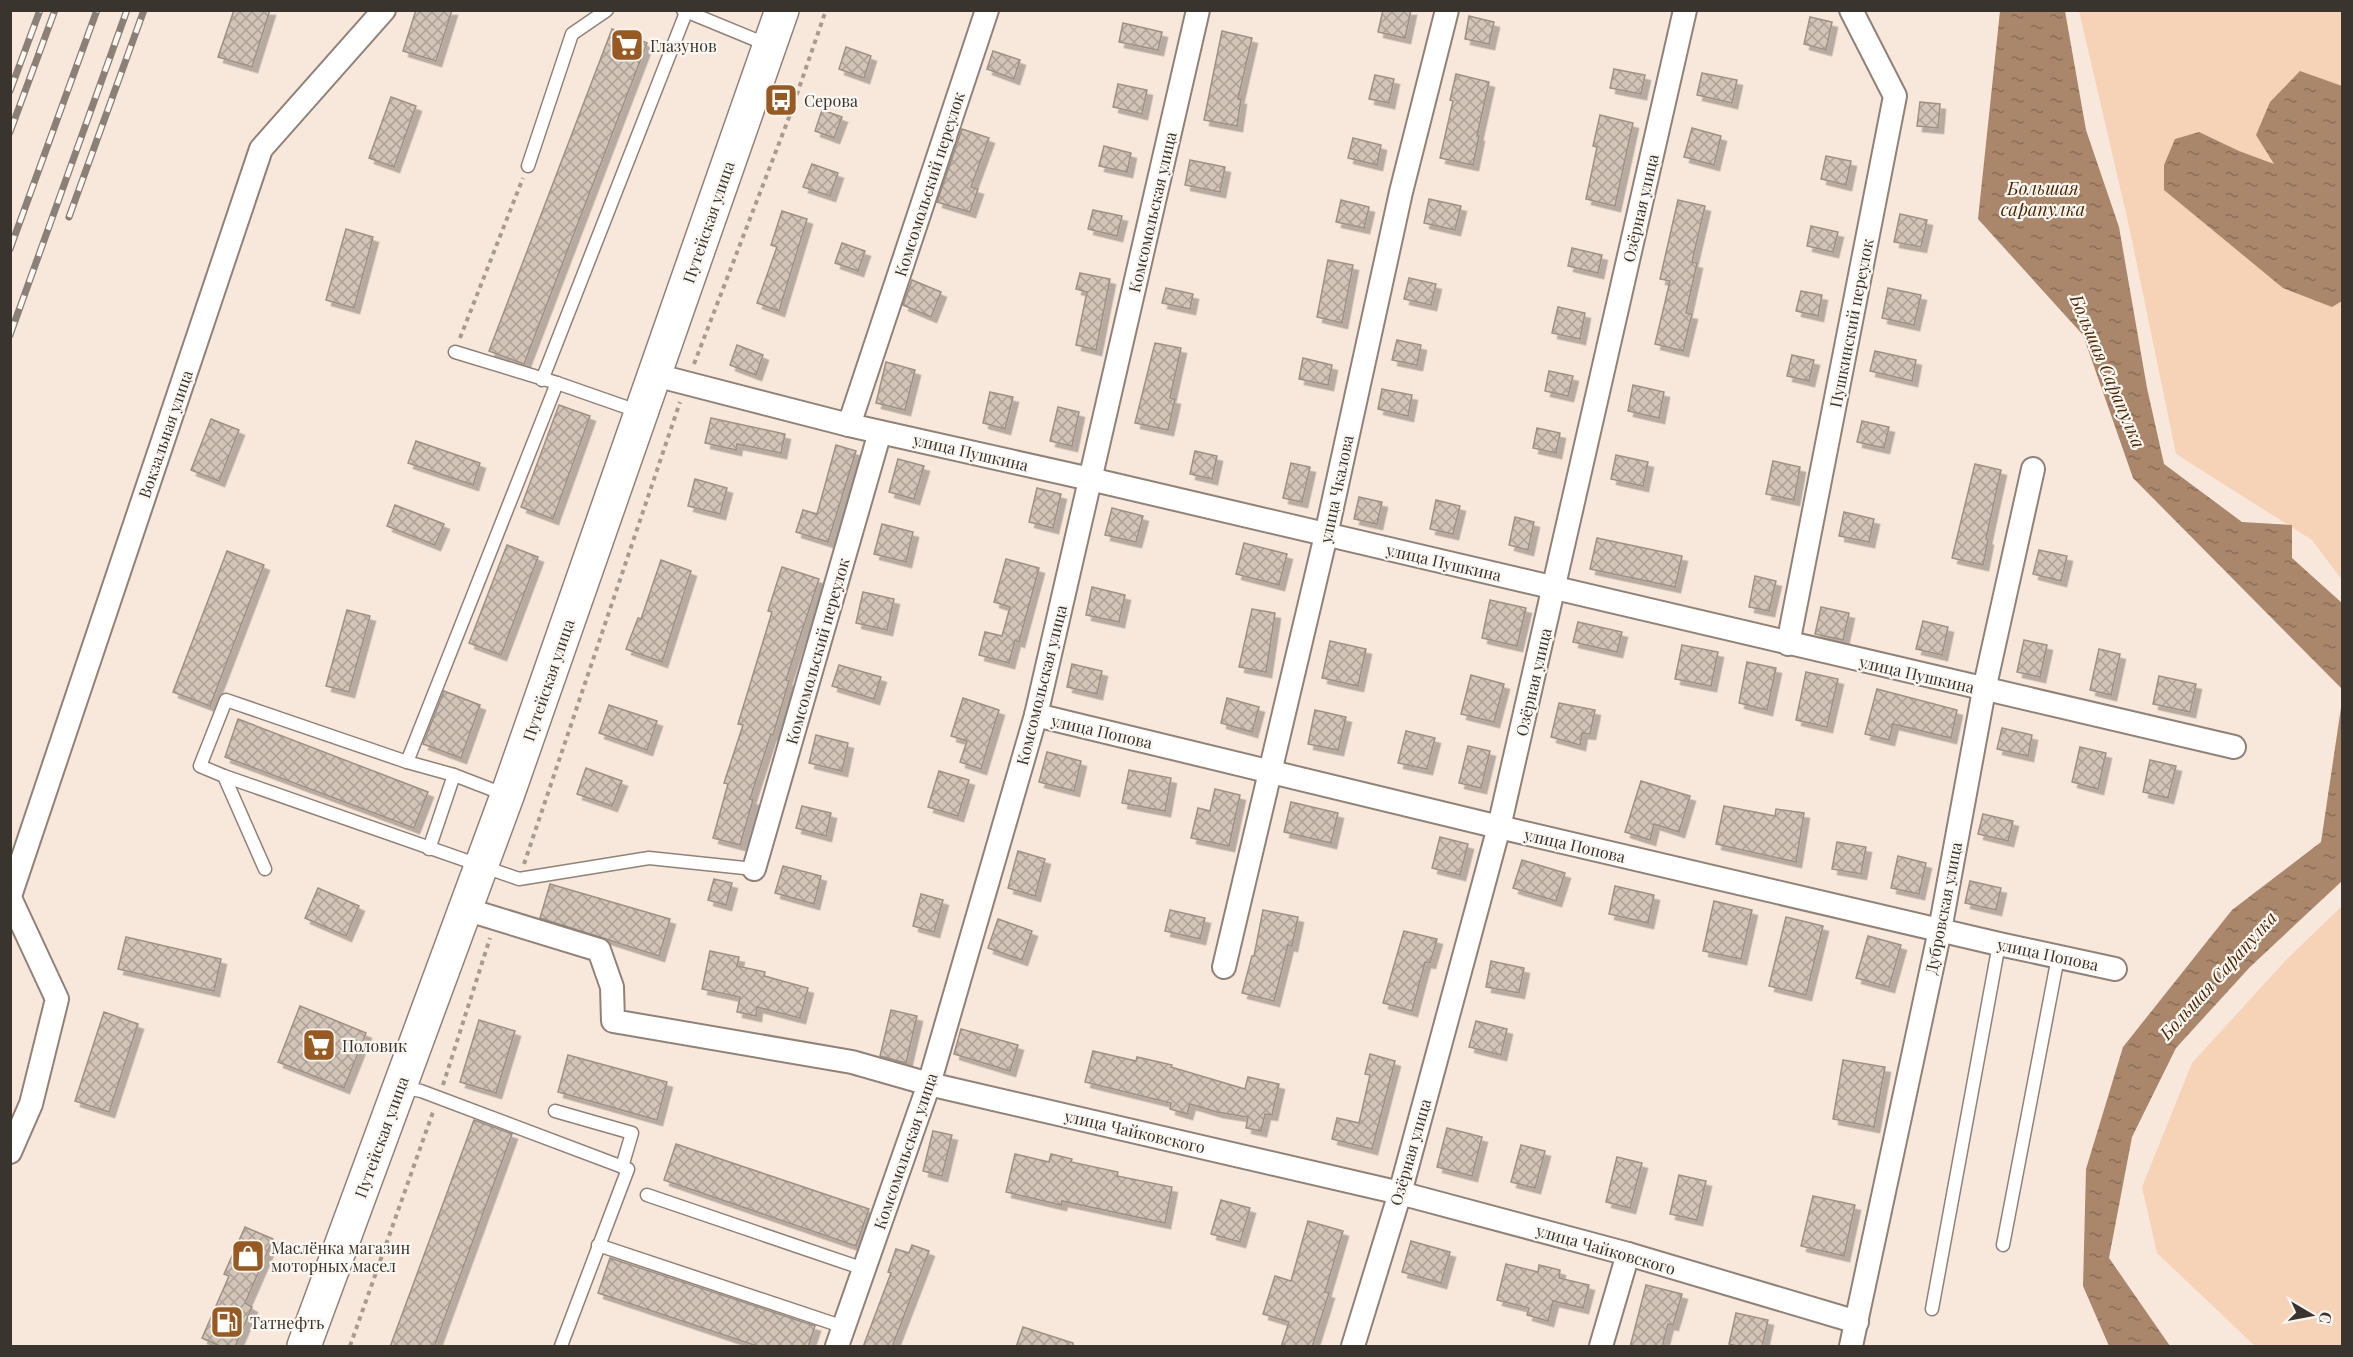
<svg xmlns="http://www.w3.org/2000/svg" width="2353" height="1357" font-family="'Playfair Display',serif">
<defs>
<pattern id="water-ripples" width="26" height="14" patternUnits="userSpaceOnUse" patternTransform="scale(1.5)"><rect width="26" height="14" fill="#aa866a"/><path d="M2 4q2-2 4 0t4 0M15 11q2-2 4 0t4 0" fill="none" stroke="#8b6e58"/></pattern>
<pattern id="building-cross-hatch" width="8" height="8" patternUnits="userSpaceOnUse" patternTransform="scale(1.5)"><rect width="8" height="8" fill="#d3c4b8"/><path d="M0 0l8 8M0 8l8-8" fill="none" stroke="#aca096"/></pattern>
<filter id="shadow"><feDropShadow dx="5.5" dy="5.5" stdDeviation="0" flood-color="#0004"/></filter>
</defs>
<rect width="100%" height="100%" fill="#f8e8db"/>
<g fill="#f6d2b6">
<path d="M2079,11H2342V580L2312,540L2176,454L2129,226Z"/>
<path d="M2342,906V1346H2255L2157,1253L2142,1187L2192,1063L2287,959Z"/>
</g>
<g fill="url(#water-ripples)">
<path d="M2000,11H2065L2086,130L2119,227L2147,388L2164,464L2242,522L2292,525V558L2342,603V689L2133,478L2083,335L1978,219Z"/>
<path d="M2300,71L2342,86V301L2332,307L2283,288L2164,190V165L2175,139L2199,132L2239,151L2274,164L2256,135L2270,102Z"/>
<path d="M2342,701V881L2250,967L2176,1048L2132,1137L2109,1258L2170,1346H2109L2083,1286L2086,1169L2123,1047L2232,910L2321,842Z"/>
</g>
<g fill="url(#building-cross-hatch)" stroke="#9f9085" stroke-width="1.5" filter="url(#shadow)">
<path d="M234,10H270L252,67L218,57Z"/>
<path d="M416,10H452L436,61L403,51Z"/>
<path d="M1383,10H1411L1405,38L1378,32Z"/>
<path d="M1469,16L1494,22L1489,44L1465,39Z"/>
<path d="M1810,17L1832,22L1826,50L1804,44Z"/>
<path d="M1123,23L1162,32L1158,50L1119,42Z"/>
<path d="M612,29L647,43L524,364L489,351Z"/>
<path d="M1222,31L1252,38L1238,99H1241L1237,126L1204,120Z"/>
<path d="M846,47L871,56L864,78L839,69Z"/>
<path d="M993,51L1020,60L1014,79L987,69Z"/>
<path d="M1614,69L1645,75L1641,94L1610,88Z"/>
<path d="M1702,73L1737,80L1732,103L1697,95Z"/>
<path d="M1456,74L1489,82L1477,136H1479L1473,165L1440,158L1453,101L1450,100Z"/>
<path d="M1375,75L1394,79L1389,103L1369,99Z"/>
<path d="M1118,84L1147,90L1142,114L1113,107Z"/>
<path d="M391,97L416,106L394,167L369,158Z"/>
<path d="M1920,102L1940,104L1938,128L1917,126Z"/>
<path d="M822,110L842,117L834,138L815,131Z"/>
<path d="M1600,115L1633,123L1615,206L1586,199L1597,147L1593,146Z"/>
<path d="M1692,128L1721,136L1714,165L1684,157Z"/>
<path d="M962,129L989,138L971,187L978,189L970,212L937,202Z"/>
<path d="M1353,138L1381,145L1377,165L1348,158Z"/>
<path d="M1104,146L1131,153L1127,172L1099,166Z"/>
<path d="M1826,156L1851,161L1846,185L1821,179Z"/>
<path d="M1190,160L1225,167L1220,192L1185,185Z"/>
<path d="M812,164L838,173L830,196L803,187Z"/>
<path d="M1429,199L1461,206L1455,230L1424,223Z"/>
<path d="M1341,200L1369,207L1364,228L1336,222Z"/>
<path d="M1678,200L1705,206L1692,262L1697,263L1686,313L1692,314L1683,351L1655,344L1670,281L1660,279Z"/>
<path d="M1093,210L1122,216L1117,236L1088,229Z"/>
<path d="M782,211L807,219L779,311L757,303L777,247L771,245Z"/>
<path d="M1900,214L1927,220L1921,247L1894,242Z"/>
<path d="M1811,226L1838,232L1833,252L1807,246Z"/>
<path d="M346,229L373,237L354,308L326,300Z"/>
<path d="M842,243L865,251L858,271L835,263Z"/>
<path d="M1572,248L1602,255L1598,273L1568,266Z"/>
<path d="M1328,260L1353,265L1342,323L1317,317Z"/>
<path d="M1080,273L1110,279L1096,350L1076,345L1087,292L1076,289Z"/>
<path d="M1409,278L1436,284L1431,305L1404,299Z"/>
<path d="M912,280L941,292L931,317L903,305Z"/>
<path d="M1166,288L1193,294L1190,309L1162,303Z"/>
<path d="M1888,288L1921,295L1914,325L1882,318Z"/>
<path d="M1801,291L1822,295L1818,316L1796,311Z"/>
<path d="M1558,307L1585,313L1580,339L1552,333Z"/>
<path d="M1397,340L1421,345L1417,365L1392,360Z"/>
<path d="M1155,343L1181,348L1170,398L1175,399L1168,430L1135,423Z"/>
<path d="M737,345L763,355L756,375L730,365Z"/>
<path d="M1875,351L1916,360L1912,381L1870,371Z"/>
<path d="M1792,355L1814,360L1809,381L1787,376Z"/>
<path d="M1303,358L1332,365L1328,385L1299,379Z"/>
<path d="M886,362L915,370L905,410L876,403Z"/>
<path d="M1549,371L1573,376L1568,396L1545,391Z"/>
<path d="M1633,385L1664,392L1659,418L1628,411Z"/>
<path d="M1382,389L1412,395L1408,416L1378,409Z"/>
<path d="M990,392L1013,397L1005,429L983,423Z"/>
<path d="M559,405L590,416L553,519L521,507Z"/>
<path d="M1058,407L1079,412L1072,446L1050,441Z"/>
<path d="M711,418L785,434L781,453L737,444L736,450L705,443Z"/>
<path d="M211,419L239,430L219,481L191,470Z"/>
<path d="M1862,421L1889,427L1884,448L1857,442Z"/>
<path d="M1537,428L1560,433L1556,453L1533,448Z"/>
<path d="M416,441L480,463L473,485L408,463Z"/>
<path d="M836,445L856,451L828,542L796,532L803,510L817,514Z"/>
<path d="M1195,451L1217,456L1212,479L1190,474Z"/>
<path d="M1616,455L1648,462L1643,486L1611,479Z"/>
<path d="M898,459L924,466L914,499L889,492Z"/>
<path d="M1773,461L1800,467L1794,500L1766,494Z"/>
<path d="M1291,463L1310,467L1302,502L1283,498Z"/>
<path d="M1975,464L2001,470L1986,539L1988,540L1983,565L1952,558Z"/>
<path d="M695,479L727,488L720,514L688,506Z"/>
<path d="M1037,488L1061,494L1053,528L1029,522Z"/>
<path d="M1359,497L1382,502L1377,524L1354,519Z"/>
<path d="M1436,500L1460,506L1453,534L1430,529Z"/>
<path d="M395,505L444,524L435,545L387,526Z"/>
<path d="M1112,508L1143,516L1136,542L1105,535Z"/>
<path d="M1844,512L1874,519L1869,542L1839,536Z"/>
<path d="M1515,517L1534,522L1528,550L1509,545Z"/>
<path d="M882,524L913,532L906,562L874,554Z"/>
<path d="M1597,538L1682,556L1675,587L1590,569Z"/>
<path d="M1244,543L1287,554L1279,585L1236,574Z"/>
<path d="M507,545L538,557L501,655L469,643Z"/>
<path d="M2039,550L2067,556L2061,581L2033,574Z"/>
<path d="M227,551L264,565L210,706L173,692Z"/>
<path d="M1006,559L1039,568L1019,642L1015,640L1009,663L979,655L985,632L1002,636L1010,607L994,602Z"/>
<path d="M661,560L691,571L662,662L626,649L638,618L641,619Z"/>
<path d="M782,567L819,579L786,680L789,681L773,735L771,734L750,799L753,800L740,845L713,838L728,784L724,783L743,725L738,724L772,612L768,611Z"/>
<path d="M1755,576L1776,581L1769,611L1749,607Z"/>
<path d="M1092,587L1125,595L1119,622L1086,615Z"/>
<path d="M863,592L894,599L887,630L856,623Z"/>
<path d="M1490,600L1526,608L1517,646L1482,638Z"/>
<path d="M1821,607L1849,613L1843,640L1815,634Z"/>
<path d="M1252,609L1275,613L1266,672L1239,667Z"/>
<path d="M347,610L370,616L349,692L326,686Z"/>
<path d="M1923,621L1948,627L1942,655L1916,649Z"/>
<path d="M1578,622L1622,632L1617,652L1573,642Z"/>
<path d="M2024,640L2047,645L2040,677L2017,672Z"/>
<path d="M1330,641L1366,649L1358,686L1322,678Z"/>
<path d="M1682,645L1718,652L1711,686L1675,679Z"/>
<path d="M2099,649L2120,654L2111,695L2090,690Z"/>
<path d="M1747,662L1776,668L1767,710L1739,703Z"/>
<path d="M1072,664L1102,671L1097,694L1067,687Z"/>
<path d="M839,665L881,677L874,699L832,686Z"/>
<path d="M1806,672L1838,679L1827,727L1796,720Z"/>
<path d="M1471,675L1504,684L1494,722L1461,714Z"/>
<path d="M2159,676L2196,684L2190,712L2153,704Z"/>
<path d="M1877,689L1957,710L1951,738L1893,724L1889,740L1865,734Z"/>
<path d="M444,691L480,705L461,758L423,744Z"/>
<path d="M963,698L999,710L981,769L960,762L967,741L951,736Z"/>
<path d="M1227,698L1259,707L1252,732L1221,723Z"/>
<path d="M1559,703L1595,710L1590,734L1582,733L1580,745L1551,737Z"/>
<path d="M609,705L657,721L647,750L599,733Z"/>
<path d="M1315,710L1346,717L1338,750L1308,744Z"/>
<path d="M238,719L428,792L414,828L225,757Z"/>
<path d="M2002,728L2032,735L2028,756L1997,749Z"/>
<path d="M1406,731L1435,738L1427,769L1398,763Z"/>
<path d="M816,735L848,743L842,771L809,763Z"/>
<path d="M1468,746L1490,751L1481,788L1459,783Z"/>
<path d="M2080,747L2106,753L2098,789L2072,782Z"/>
<path d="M1047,752L1081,761L1074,791L1039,782Z"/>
<path d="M2150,760L2176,766L2168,798L2143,792Z"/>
<path d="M586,768L622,781L612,806L577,794Z"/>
<path d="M1129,770L1171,778L1165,811L1122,803Z"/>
<path d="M939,771L969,780L958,816L928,807Z"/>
<path d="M1641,781L1690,796L1679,832L1654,824L1650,840L1625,832Z"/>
<path d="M1215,789L1240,795L1229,846L1191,838L1198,808L1210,811Z"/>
<path d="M1291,802L1338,813L1331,843L1284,832Z"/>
<path d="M802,806L831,813L826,836L796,828Z"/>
<path d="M1724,806L1775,816L1776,809L1804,813L1796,862L1716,844Z"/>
<path d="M1983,814L2013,821L2008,841L1978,834Z"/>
<path d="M1440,837L1468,844L1460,875L1432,868Z"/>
<path d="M1837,842L1866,847L1861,874L1832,869Z"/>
<path d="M1018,851L1045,859L1035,896L1008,888Z"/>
<path d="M1898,856L1926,863L1919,894L1891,888Z"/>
<path d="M1522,860L1565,873L1556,901L1513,888Z"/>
<path d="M783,866L821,876L814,904L775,893Z"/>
<path d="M714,879L732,883L726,905L708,900Z"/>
<path d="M1970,881L2001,888L1996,910L1965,903Z"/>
<path d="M550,884L670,919L659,956L540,918Z"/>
<path d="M1615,886L1654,895L1648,923L1609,914Z"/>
<path d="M318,888L359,906L346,936L305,918Z"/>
<path d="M921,894L943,900L934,932L913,926Z"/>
<path d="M1714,901L1752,910L1741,959L1703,951Z"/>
<path d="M1170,910L1205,918L1200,939L1165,931Z"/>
<path d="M1263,910L1298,917L1292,946L1288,945L1274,1001L1242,993L1252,956H1254Z"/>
<path d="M1786,917L1823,926L1806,995L1769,986Z"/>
<path d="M998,919L1032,931L1022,960L988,948Z"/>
<path d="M1404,931L1437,939L1430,963L1425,962L1412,1011L1383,1003Z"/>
<path d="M1868,936L1901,945L1889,987L1856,978Z"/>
<path d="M126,937L221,959L214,991L118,969Z"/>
<path d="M710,951L739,957L737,966L765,972L764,976L808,988L800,1018L757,1007L756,1016L737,1012L740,997L702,989Z"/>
<path d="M1491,961L1524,968L1519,993L1486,987Z"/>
<path d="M300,1006L366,1033L344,1088L278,1062Z"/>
<path d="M891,1010L917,1016L906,1063L880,1056Z"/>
<path d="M104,1012L138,1024L109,1112L75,1101Z"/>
<path d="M479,1020L515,1031L496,1093L460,1082Z"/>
<path d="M1476,1021L1507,1029L1501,1055L1469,1047Z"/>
<path d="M961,1029L1018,1045L1010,1071L954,1054Z"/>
<path d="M1093,1051L1136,1061L1137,1057L1172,1065L1171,1067L1245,1089L1248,1077L1279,1084L1272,1115L1265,1114L1261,1131L1246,1128L1248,1117L1217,1112L1190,1104L1187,1114L1170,1109L1171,1103L1085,1082Z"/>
<path d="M1370,1054L1395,1061L1372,1149L1332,1139L1337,1118L1359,1123L1370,1075L1365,1074Z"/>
<path d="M568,1055L667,1082L657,1120L558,1092Z"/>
<path d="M1843,1060L1885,1067L1874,1127L1833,1119Z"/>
<path d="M474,1120L512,1134L434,1347H390Z"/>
<path d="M1447,1128L1482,1137L1472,1176L1437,1167Z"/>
<path d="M933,1131L952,1135L942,1176L923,1171Z"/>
<path d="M676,1144L869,1209L856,1246L664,1180Z"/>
<path d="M1521,1145L1545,1151L1535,1188L1511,1182Z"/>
<path d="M1015,1154L1049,1162L1051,1154L1072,1159L1071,1162L1118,1172L1117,1176L1172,1187L1165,1223L1062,1201L1061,1205L1006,1192Z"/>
<path d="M1617,1157L1642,1163L1630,1208L1606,1202Z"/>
<path d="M1679,1175L1706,1181L1697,1220L1670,1214Z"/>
<path d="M1813,1196L1855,1205L1844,1256L1801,1246Z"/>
<path d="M1221,1200L1250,1208L1240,1242L1211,1234Z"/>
<path d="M1308,1221L1343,1231L1325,1292L1329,1293L1312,1347H1281L1289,1322L1263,1314L1275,1276L1291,1281Z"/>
<path d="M245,1227L273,1239L245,1303L252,1307L235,1347H222L202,1338L229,1276L224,1274Z"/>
<path d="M1411,1241L1450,1252L1441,1283L1402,1272Z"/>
<path d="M912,1245L929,1251L892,1347H863L891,1273L888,1272L896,1249L909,1253Z"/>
<path d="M610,1258L815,1326L808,1347H760L598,1293Z"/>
<path d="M1506,1264L1538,1272L1539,1265L1560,1270L1559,1278L1589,1285L1583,1308L1553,1301L1548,1321L1527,1315L1529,1308L1497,1300Z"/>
<path d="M1646,1285L1682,1294L1673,1325L1668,1324L1662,1347H1630Z"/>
<path d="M1736,1313L1768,1320L1762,1347H1741L1729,1344Z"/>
<path d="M1023,1327L1073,1343V1347H1016Z"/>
</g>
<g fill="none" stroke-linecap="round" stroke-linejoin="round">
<g stroke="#908277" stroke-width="15">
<g id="service">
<path d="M683,10L768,45"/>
<path d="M528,166L572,34L607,10"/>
<path d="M455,352L557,383L640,412"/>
<path d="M542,380L687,10"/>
<path d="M407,762L557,383"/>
<path d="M224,776L519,879L649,858L754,869"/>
<path d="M429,849L454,775"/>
<path d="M265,869L224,776L200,766L226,700L407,762L454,775L506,795"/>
<path d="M401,1087L421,1091L628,1169L561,1346"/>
<path d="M555,1111L632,1133L622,1167"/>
<path d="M647,1195L864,1269"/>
<path d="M598,1245L844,1327"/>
<path d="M2003,1245L2058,957"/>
<path d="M1932,1309L1999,944"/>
</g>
</g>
<g stroke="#908277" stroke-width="26">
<g id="minor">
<path d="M655,375L849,425L1090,479L2234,747"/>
<path d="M849,425L987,10"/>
<path d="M1788,644L1895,96L1851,10"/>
<path d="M1036,715L1499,827L1999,944L2115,969"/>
<path d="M754,869L880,432"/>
<path d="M10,896L261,149L384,10"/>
<path d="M10,898L57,999L31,1104L10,1152"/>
<path d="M465,909L599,950L612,987L613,1021L852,1062L929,1084L1400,1193L1628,1254L1857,1322"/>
<path d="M1224,967L1326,535L1401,192L1447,10"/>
<path d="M837,1346L929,1084L1036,715L1198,10"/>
<path d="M1353,1346L1400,1193L1499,827L1685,10"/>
<path d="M1601,1346L1628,1254"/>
<path d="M1851,1346L1940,930L1984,690L2033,469"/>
</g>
</g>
<g stroke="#908277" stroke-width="36">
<path id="secondary" d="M304,1346L507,796L782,10"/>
</g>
<g stroke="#a79b91" stroke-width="4" stroke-dasharray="4.5 4.5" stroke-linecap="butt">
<path d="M460,338L523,178"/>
<path d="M694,364L788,120L826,10"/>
<path d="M524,864L680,402"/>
<path d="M443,1085L490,938"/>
<path d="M350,1346L433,1112"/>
</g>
<use href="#service" stroke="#fff" stroke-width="12"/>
<use href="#minor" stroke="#fff" stroke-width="22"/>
<use href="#secondary" stroke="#fff" stroke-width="33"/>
<g stroke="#8a8078" stroke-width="7">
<g id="rail">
<path d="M10,91L40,10"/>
<path d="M10,132L55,10"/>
<path d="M69,217L144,10"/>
<path d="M10,249L97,10"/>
<path d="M10,335L127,10"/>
</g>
</g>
<use href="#rail" stroke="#fdf7f2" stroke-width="4.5" stroke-dasharray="14" stroke-linecap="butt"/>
</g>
<defs>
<g id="supermarket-square" transform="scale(1.725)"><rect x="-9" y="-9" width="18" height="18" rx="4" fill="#985a20" stroke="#fdf7f2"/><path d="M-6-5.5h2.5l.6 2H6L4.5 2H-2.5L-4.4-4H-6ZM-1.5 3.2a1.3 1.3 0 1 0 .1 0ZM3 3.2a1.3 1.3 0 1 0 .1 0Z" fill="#fff"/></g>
<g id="bus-square" transform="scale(1.725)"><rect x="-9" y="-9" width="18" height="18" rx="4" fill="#985a20" stroke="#fdf7f2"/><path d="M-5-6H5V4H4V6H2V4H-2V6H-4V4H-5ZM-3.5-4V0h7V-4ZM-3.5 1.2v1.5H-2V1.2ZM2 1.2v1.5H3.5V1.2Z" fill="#fff"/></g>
<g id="shop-square" transform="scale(1.725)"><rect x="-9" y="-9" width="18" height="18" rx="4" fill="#985a20" stroke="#fdf7f2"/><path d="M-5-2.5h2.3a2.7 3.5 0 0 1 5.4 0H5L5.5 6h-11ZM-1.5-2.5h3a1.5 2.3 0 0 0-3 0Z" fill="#fff"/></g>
<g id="fuel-square" transform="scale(1.725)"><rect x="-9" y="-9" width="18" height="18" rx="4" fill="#985a20" stroke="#fdf7f2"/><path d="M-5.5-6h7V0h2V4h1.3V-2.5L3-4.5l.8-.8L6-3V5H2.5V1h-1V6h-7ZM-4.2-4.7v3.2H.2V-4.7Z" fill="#fff"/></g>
</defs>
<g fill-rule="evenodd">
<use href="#supermarket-square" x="627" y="45"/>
<use href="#bus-square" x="781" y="100"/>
<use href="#supermarket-square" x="319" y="1045"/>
<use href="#shop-square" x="248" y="1256"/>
<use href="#fuel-square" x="227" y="1322"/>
</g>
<g text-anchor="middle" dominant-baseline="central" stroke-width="4.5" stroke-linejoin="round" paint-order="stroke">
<g font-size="16" fill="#3a342f" stroke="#fdf7f2" text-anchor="start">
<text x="650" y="45">Глазунов</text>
<text x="804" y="100">Серова</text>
<text x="342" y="1045">Половик</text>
<text x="271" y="1247">Маслёнка магазин<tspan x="271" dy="18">моторных масел</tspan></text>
<text x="250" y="1322">Татнефть</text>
</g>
<g font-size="16" fill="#3a342f" stroke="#fdf7f2">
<text transform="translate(929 184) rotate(-72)">Комсомольский переулок</text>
<text transform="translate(1640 208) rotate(-77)">Озёрная улица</text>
<text transform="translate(1152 212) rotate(-77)">Комсомольская улица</text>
<text transform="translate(708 222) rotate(-71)">Путейская улица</text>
<text transform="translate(1851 323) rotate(-79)">Пушкинский переулок</text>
<text transform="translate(165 434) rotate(-71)">Вокзальная улица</text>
<text transform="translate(971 452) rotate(13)">улица Пушкина</text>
<text transform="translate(1336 489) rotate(-78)">улица Чкалова</text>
<text transform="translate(1444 562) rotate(13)">улица Пушкина</text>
<text transform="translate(817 651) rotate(-74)">Комсомольский переулок</text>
<text transform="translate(1917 674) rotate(13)">улица Пушкина</text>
<text transform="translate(548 680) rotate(-71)">Путейская улица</text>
<text transform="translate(1533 682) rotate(-77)">Озёрная улица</text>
<text transform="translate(1041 685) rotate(-76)">Комсомольская улица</text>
<text transform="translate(1102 731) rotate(13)">улица Попова</text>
<text transform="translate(1575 845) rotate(13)">улица Попова</text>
<text transform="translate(1943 908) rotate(-79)">Дубровская улица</text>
<text transform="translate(2048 954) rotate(12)">улица Попова</text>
<text transform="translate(1135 1131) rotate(13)">улица Чайковского</text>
<text transform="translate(381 1137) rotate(-70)">Путейская улица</text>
<text transform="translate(905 1151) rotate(-71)">Комсомольская улица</text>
<text transform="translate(1410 1152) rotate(-74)">Озёрная улица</text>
<text transform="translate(1606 1249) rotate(16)">улица Чайковского</text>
</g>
<g font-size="18" font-style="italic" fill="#4b2702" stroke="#fdf7f2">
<text x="2043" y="188">Большая<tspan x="2043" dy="21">сарапулка</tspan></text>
<text transform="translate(2108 371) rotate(67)">Большая Сарапулка</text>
<text transform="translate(2218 975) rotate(-48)">Большая Сарапулка</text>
</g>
</g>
<rect width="2353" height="1357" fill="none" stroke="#3a342f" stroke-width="24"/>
<g transform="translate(2311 1315) rotate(100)" stroke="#fdf7f2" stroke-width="4.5" paint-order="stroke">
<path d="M0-4.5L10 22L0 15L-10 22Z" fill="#3a342f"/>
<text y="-9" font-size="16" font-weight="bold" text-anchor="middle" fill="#3a342f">С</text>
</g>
</svg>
